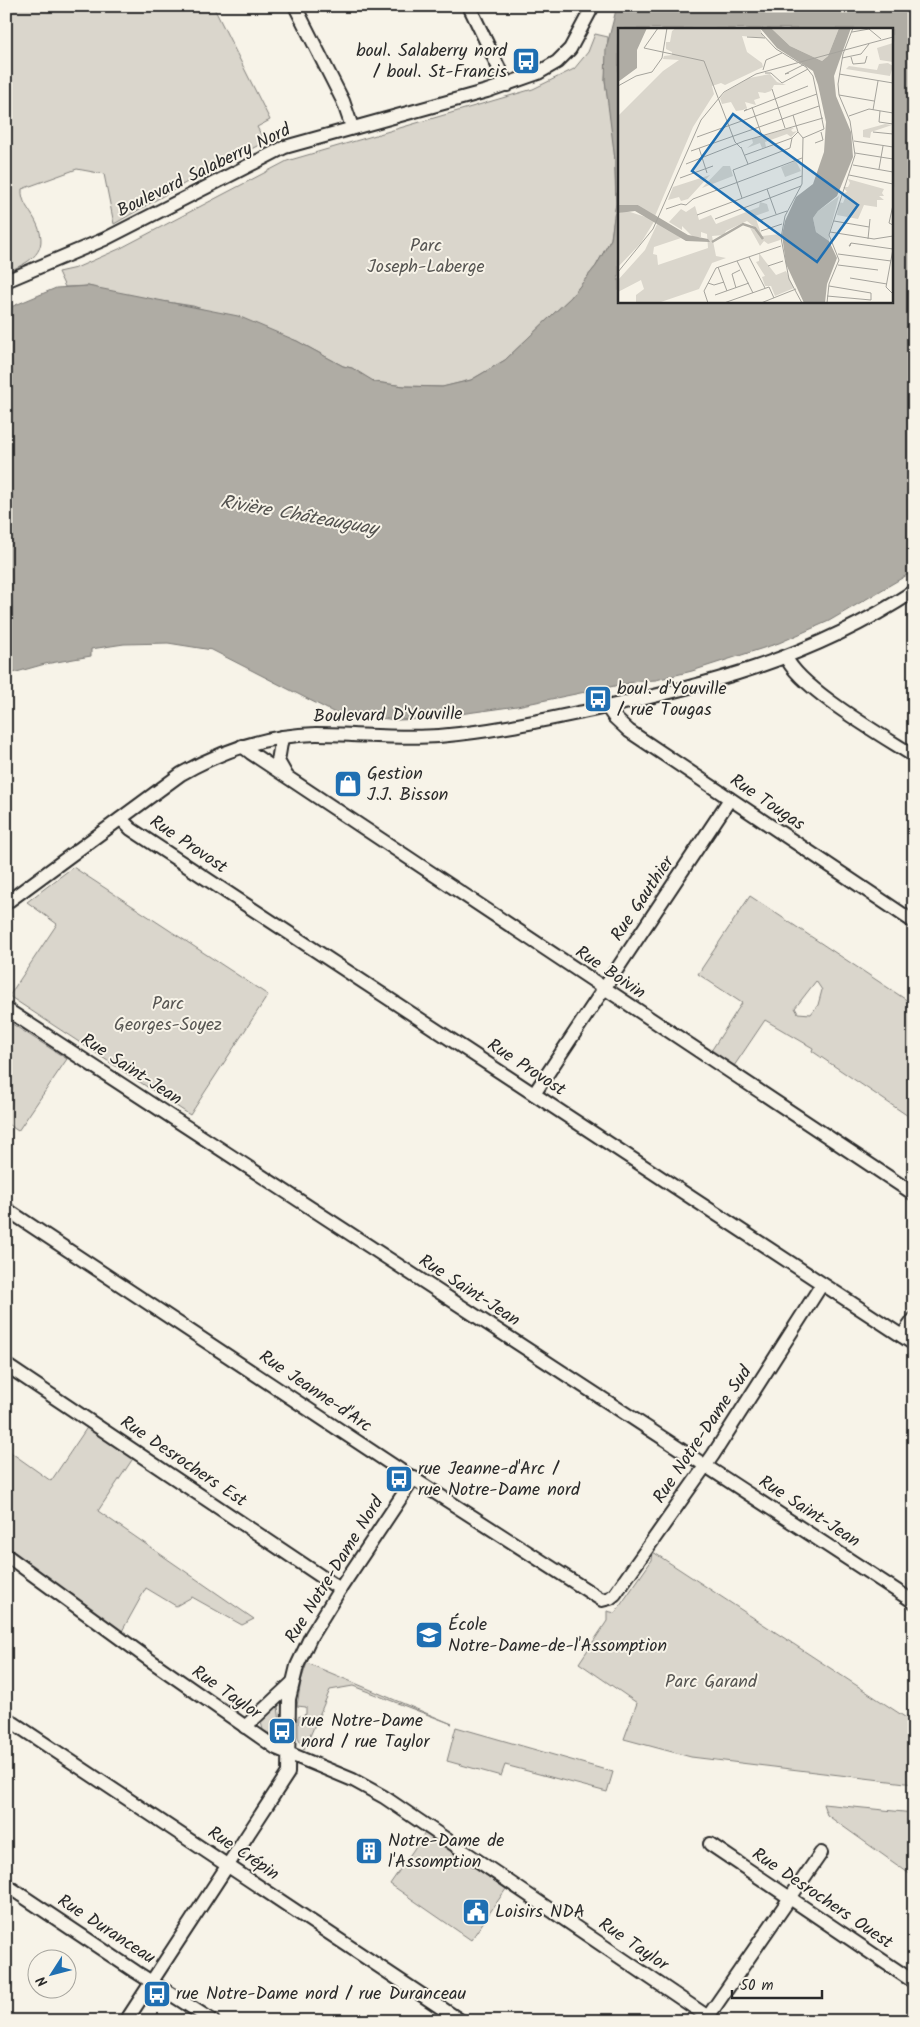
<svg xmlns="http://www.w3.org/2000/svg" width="920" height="2027" font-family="Kalam,sans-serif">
<rect width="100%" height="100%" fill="#f7f3e8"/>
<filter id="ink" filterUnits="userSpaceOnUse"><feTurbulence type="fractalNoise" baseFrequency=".02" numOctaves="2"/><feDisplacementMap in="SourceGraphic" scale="10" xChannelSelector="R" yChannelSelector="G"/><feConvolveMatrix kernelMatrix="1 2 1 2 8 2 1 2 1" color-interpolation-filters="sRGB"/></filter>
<g filter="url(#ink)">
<g fill="#dad6cc" stroke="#82807c" fill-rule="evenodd">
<path d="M6,6H213L270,120L257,127L265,142L196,177L114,224L104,174L77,169L22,189C21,202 29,209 35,220C50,248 35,260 11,270L6,261Z"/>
<path d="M595,34L608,37L605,80L614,143L616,203L611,239L596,266L571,297L505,360L471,380L443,387L404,386L374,382L352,368L343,366L297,341L193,306L122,295L88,286L65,287L58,272L76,268L119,249L287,161L533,89L574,69L588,52Z"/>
<path d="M73,867L268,995L190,1115L9,996L57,924L27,902Z"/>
<path d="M750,896L914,1005V1120L812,1051L813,1048L765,1020L734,1066L711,1051L742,1003L698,974ZM816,981L822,990L818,1005L811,1014L798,1013L795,1008Z"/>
<path d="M6,1020L67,1059L18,1131L6,1123Z"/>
<path d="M88,1426L134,1457L98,1511L254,1619L242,1625L192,1597L176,1606L146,1588L121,1633L6,1547V1449L51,1481Z"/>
<path d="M653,1552L914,1723V1784L691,1757L624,1739L637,1703L579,1663L607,1621V1611L615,1613L652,1560Z"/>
<path d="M307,1663L452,1724L353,1686L330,1690L304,1750L298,1738V1717L306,1714V1707L297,1706L301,1681Z"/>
<path d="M278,1706L281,1731L276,1737L263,1730L261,1722Z"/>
<path d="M456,1727L613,1772L607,1792L505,1765L501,1776L447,1761Z"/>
<path d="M823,1804L914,1813V1877L827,1815Z"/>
<path d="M425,1833L506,1889L471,1940L390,1884Z"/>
</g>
<path fill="#afaca4" stroke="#7a7874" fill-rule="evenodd" d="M617,6H914V571L829,621L779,643L692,671L656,680L639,681L517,706L424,719L397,720L335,713L212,650L168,643L124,644L91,649V656L45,664L6,675V309L56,288L88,286L238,316L297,341L343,366L352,368L375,382L404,386L442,387L471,380L505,360L571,297L596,266L611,239L616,203L615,160L605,80L606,49ZM619,29H891V301H619Z"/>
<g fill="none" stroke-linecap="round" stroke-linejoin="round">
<g stroke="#2b2b2b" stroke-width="16">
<g id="minor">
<path d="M295,6L343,101L352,127"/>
<path d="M469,6L507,85"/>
<path d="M6,281L105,239L285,147L487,91L538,73L557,62L570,49L593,6"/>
<path d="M786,657C799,688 883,736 914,756"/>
<path d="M607,707L614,717L629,731L914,922"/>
<path d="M282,737L278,761L286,775"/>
<path d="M242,746L251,753L914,1194"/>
<path d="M121,819L131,829L187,866L914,1344"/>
<path d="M6,903L181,774C223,750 267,735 316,734C357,734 398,739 439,736C488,732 535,722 583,712C702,687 811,659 914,591"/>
<path d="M6,1009L914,1602"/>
<path d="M534,1094L730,799"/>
<path d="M6,1209L400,1470L602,1600L610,1598L615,1594L713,1455L822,1284"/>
<path d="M902,1336L914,1319"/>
<path d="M6,1365L340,1589"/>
<path d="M6,1555L147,1658L276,1748L353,1780L384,1797L714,2021"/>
<path d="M6,1718L461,2021"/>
<path d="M245,1727L292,1683"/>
<path d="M710,1844L914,1982"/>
<path d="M6,1885L136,1972L213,2021"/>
<path d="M126,2021L288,1773L289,1699L297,1666L311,1636L340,1589L414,1478"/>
<path d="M705,2021L821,1853"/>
</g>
</g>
<use href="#minor" stroke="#f7f3e8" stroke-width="12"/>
</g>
</g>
<defs>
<g id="bus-square" transform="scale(1.4375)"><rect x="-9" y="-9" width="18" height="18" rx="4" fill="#1f6fb2" stroke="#f7f3e8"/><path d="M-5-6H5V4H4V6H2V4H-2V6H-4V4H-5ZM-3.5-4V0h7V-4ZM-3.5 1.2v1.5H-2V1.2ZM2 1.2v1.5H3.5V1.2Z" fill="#fff"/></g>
<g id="shop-square" transform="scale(1.4375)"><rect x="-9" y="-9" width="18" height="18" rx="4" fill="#1f6fb2" stroke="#f7f3e8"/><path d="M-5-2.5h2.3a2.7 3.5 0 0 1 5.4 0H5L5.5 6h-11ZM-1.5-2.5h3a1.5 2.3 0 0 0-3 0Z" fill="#fff"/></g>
<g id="school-square" transform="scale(1.4375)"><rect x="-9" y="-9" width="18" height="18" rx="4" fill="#1f6fb2" stroke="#f7f3e8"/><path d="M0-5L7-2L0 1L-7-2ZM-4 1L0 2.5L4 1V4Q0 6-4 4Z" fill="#fff"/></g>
<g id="building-square" transform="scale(1.4375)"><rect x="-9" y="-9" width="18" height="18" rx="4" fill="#1f6fb2" stroke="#f7f3e8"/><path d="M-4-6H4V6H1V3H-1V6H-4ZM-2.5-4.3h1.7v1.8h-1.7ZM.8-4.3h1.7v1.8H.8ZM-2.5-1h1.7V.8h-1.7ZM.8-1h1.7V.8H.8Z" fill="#fff"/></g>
<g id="civic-square" transform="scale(1.4375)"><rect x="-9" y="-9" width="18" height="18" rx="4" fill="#1f6fb2" stroke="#f7f3e8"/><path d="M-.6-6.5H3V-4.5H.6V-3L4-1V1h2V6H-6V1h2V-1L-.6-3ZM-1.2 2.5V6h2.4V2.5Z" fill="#fff"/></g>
</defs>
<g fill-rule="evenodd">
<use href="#bus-square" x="526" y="61"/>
<use href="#bus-square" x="598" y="699"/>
<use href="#shop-square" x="348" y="784"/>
<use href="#bus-square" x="399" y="1479"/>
<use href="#school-square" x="429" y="1635"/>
<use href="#bus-square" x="282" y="1731"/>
<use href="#building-square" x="369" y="1851"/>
<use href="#civic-square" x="476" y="1912"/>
<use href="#bus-square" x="157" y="1994"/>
</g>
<g text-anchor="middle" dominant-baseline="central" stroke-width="4" stroke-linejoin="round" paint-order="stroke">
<g font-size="18" fill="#2b2b2b" stroke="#f7f3e8" text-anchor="start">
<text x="507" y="51" text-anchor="end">boul. Salaberry nord<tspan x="507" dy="21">/ boul. St-Francis</tspan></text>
<text x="617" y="689">boul. d'Youville<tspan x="617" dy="21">/ rue Tougas</tspan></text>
<text x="367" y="774">Gestion<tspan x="367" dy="21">J.J. Bisson</tspan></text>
<text x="418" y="1469">rue Jeanne-d'Arc /<tspan x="418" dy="21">rue Notre-Dame nord</tspan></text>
<text x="448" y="1625">École<tspan x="448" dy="21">Notre-Dame-de-l'Assomption</tspan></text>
<text x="301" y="1721">rue Notre-Dame<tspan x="301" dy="21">nord / rue Taylor</tspan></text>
<text x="388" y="1841">Notre-Dame de<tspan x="388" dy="21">l'Assomption</tspan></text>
<text x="495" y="1912">Loisirs NDA</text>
<text x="176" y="1994">rue Notre-Dame nord / rue Duranceau</text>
</g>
<g font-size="18" fill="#2b2b2b" stroke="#f7f3e8">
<text transform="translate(204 171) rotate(-26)">Boulevard Salaberry Nord</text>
<text transform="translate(388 716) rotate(-1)">Boulevard D'Youville</text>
<text transform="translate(767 803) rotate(34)">Rue Tougas</text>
<text transform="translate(188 845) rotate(34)">Rue Provost</text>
<text transform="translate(643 899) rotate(-56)">Rue Gauthier</text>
<text transform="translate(610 973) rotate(34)">Rue Boivin</text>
<text transform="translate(526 1068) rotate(33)">Rue Provost</text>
<text transform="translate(131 1070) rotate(33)">Rue Saint-Jean</text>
<text transform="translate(469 1291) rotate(33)">Rue Saint-Jean</text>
<text transform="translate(315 1392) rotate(34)">Rue Jeanne-d'Arc</text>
<text transform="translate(703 1435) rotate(-56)">Rue Notre-Dame Sud</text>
<text transform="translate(183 1462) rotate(34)">Rue Desrochers Est</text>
<text transform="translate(809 1512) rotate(33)">Rue Saint-Jean</text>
<text transform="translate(335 1570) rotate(-58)">Rue Notre-Dame Nord</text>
<text transform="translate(226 1693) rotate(35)">Rue Taylor</text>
<text transform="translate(243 1854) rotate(34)">Rue Crépin</text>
<text transform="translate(822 1899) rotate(34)">Rue Desrochers Ouest</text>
<text transform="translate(106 1930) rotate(33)">Rue Duranceau</text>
<text transform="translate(633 1945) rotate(34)">Rue Taylor</text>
</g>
<g font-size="18" fill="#575653" stroke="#f7f3e8">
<text x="426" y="246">Parc<tspan x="426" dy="21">Joseph-Laberge</tspan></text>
<text x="168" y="1004">Parc<tspan x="168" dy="21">Georges-Soyez</tspan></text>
<text x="711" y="1682">Parc Garand</text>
</g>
<g font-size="19" font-style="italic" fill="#53524f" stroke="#f7f3e8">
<text transform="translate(299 516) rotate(10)">Rivière Châteauguay</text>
</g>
</g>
<g transform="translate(618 28)">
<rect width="275" height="275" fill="#f7f3e8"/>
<path d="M58,0H142L146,10L124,8L129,24L144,35L145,39L107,57L103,55L94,58L96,66L75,99L37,188L20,177H0V88L45,43L61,32L45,31L46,28L54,27V24L48,21V14H52L54,3ZM153,0H221L210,28L204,33L172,18ZM275,15V34L262,32L259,20ZM270,35L275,38L272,48L228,41L231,38L259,42L261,36ZM152,46L159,54L168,57H156L153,63L147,65L140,64L142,70L136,72L138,77L127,74L129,80L125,82L118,83L113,74L104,76L102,70L107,64L131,50ZM267,96L274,97L253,104L252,110L245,109V102ZM172,100H176L173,102L175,104L179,103L173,109L169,106L147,114L148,119L144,120L142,115L129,120L135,115L134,111ZM178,133L183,143L167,149L163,139ZM105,138H112L115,148L84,160ZM92,147L70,171L63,173L61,169L50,172L55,159ZM230,151L266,161L264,165L266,168H261L266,172H259V179L246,177L240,191L219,187L221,174L225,175L227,170L223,166L229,164L225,159H230L232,155ZM221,168L211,206V213L198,204L195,190L200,183ZM142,174L149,176L151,183L137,188L144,208L162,206V212L150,216L146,213L142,218L132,200L140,202L129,193L108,203L106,207L94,208L98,228L108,230L94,235L81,261L40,275H18V267L26,261L23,252L0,264V252L27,222L40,194L63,210L36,219L35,226L39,227L40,237L90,220L89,206L83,204V209H75L64,198V202L51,194L63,181L68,184L77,178L81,192L93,187L98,196L141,179ZM9,183L37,192L23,215L0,239V185ZM141,225L158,247L168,243L176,260L157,268L153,258H147L144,249L147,248L138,234L141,233Z" fill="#dad6cc"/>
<path d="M0,0H29L19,22V40L0,54ZM142,0H153L172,18L204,33L210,28L221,0H233L216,48L218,68L233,104L235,129L219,168L200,183L195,190L198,204L211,213L219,230L209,256L207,275H186L168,236L164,207L167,193L178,169L195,156L206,124L208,94L200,57L195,43L159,20ZM0,177H20L70,207L90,211L92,214L68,213L17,183L0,185Z" fill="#afaca4"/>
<path fill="none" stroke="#afaca4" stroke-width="2.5" d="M94,214L125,196L137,200L145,211"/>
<path fill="none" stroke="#a5a39c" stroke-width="1" d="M40,0L26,20L86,33L117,114L123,120M234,4L251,1L263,11M143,5L158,21L188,39L195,48L206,101L185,110M129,9L147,10M233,29L235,36L247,35L249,28M224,30L243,26L251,16M145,42L148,32L164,25M147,45H153L164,55L190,41M171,45L167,46L185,37M221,46L275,55M0,58L18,48L34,44L44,30L49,0M154,61L167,100M221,67L256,73M134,79L144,108M129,81L126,83L190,58M255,82L260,53M262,83L261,94L275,96M175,87L180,104L185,110M231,88L251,81L275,85M255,104L275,106M79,109L199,66M236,113L275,119M197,115L205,112L203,104M123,119L130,136M81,120L89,145M73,123L201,78M237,125L275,131M127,127L174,110L180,104M68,136L126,113L205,90M235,137L275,144M261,141L265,118M231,147L275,156M62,150L95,138M149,161L158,186M124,170L115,142L172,120L174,110M275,177L271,195L275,197M48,181L63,176L68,177L75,171L184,130M79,187L184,148M97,191L183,158M140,193L169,183M216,193L251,199M143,203L164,196M212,204L256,211L275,208M250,211L252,191M233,215L231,218H232L233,215L275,221M275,221L268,259L275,266M220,226L273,233M131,229L147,260M119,233L135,265M220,237L260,242M150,238L165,233M100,239L109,263M0,244L35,201L83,92L106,64L138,46L275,9M232,250L269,256M90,255L96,257L106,254M118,260L114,246L122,242M97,267L131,255M209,268L253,272V265L211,258M90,275L86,263L98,240L163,218M106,275L151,259L156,270M143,275L178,261M184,275L171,251L163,210L167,188L184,156L185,110M209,275L211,256L221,232L211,207L237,127L232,93L221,67L220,56L225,26L235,0"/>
<path fill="#1f6fb2" fill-opacity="0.15" stroke="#1f6fb2" stroke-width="2.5" d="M115,86L240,177L199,234L74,143Z"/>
<rect width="275" height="275" fill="none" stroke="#2b2b2b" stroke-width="2.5"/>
</g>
<rect width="920" height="2027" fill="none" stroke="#f7f3e8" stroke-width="25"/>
<rect x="12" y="12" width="895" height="2002" fill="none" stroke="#2b2b2b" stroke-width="2" filter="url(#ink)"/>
<g transform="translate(52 1974) rotate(234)"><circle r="24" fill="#f7f3e8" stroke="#a5a39c"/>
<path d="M0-4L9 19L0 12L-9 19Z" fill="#1f6fb2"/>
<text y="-8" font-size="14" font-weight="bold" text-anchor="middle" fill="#2b2b2b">N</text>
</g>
<path d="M732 1990v8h90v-8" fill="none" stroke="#2b2b2b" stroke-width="2.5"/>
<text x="740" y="1990" font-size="15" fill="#2b2b2b" stroke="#f7f3e8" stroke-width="4" paint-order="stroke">50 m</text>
</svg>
